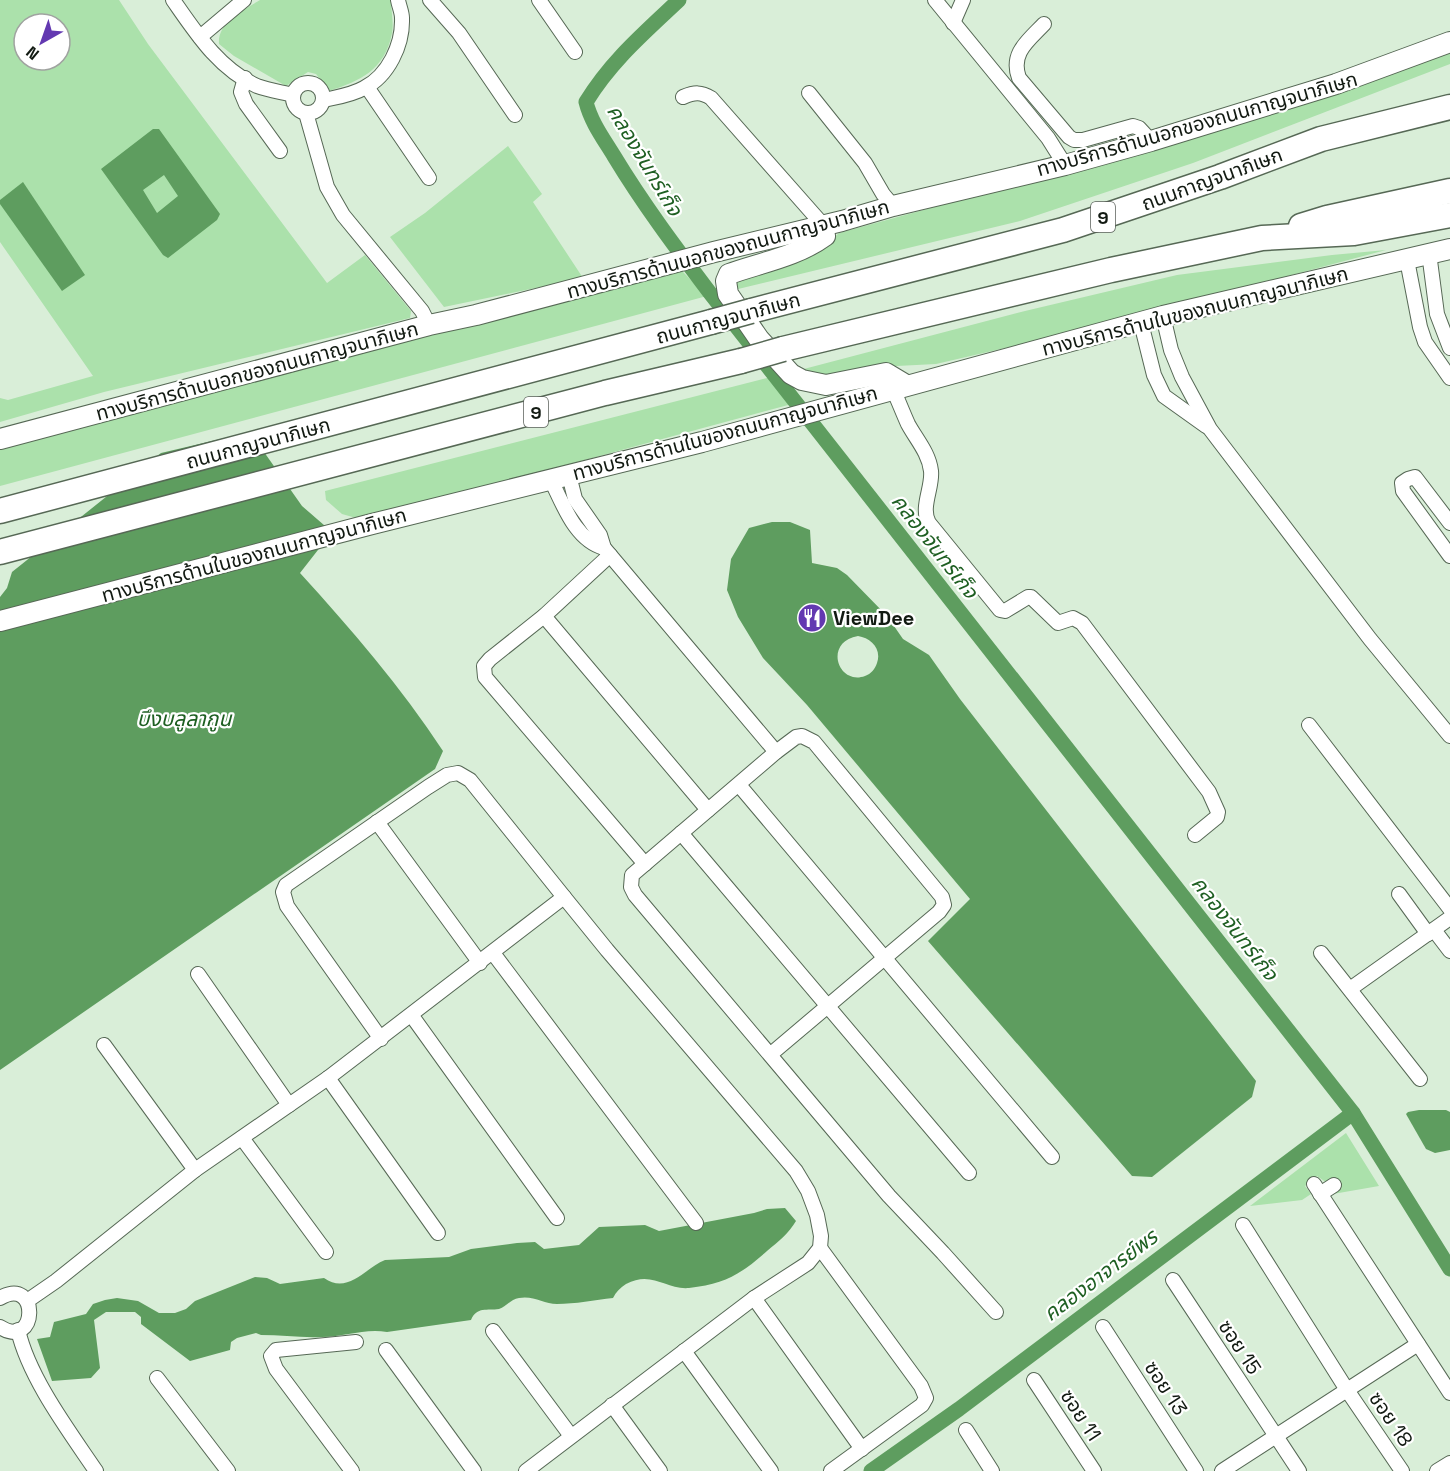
<svg xmlns="http://www.w3.org/2000/svg" width="1450" height="1471" font-family="'Space Grotesk','Noto Sans Thai',sans-serif">
<rect width="100%" height="100%" fill="#d9eed8"/>
<g fill="#abe1ab" fill-rule="evenodd">
<path d="M0,0H119L148,44L327,283L365,255L411,311L410,318L104,392L0,422V398L8,400L93,376L0,242ZM24,24H60V60H24Z"/>
<path d="M260,0H391C391,11 394,23 392,33C385,70 360,81 329,91L316,74L308,72L286,86L234,56L219,44C217,22 244,10 260,0Z"/>
<path d="M1450,49V64L1193,163L1020,221L734,290V276L824,246L839,233L1188,138Z"/>
<path d="M508,146L542,194L533,202L583,278L444,307L390,237L425,213Z"/>
<path d="M1386,250L1096,327L936,364L877,367L837,379L800,370L1025,311L1177,275L1332,255Z"/>
<path d="M682,271L707,296L0,486V448L513,313Z"/>
<path d="M771,377L792,404L363,520L342,514L326,500L325,491Z"/>
<path d="M1346,1133L1379,1186L1333,1194L1341,1186L1336,1178L1327,1183L1317,1176L1305,1186L1311,1194L1302,1200L1250,1206Z"/>
</g>
<g fill="#5e9d5f" fill-rule="evenodd">
<path d="M153,129H159L220,214L217,220L168,258L163,255L101,169ZM164,175L178,196L157,213L143,190Z"/>
<path d="M23,182L85,275L62,291L0,204V200Z"/>
<path d="M250,432L302,506L332,532L300,573C351,629 401,687 443,751L435,769L0,1070V597L7,588L12,572L161,453Z"/>
<path d="M772,522H790L810,530L812,563L837,568L847,575L887,616L903,639L929,655L960,699L1256,1081L1252,1097L1152,1177L1132,1176L928,941L970,899L807,705L763,658L738,617L727,590L731,559L749,528ZM858,636C871,638 882,649 877,663C875,669 871,674 865,676C838,686 823,642 858,636Z"/>
<path d="M1419,1110H1446L1450,1112V1150L1435,1153L1426,1149L1406,1114L1408,1112Z"/>
<path d="M785,1208L796,1221C789,1233 778,1242 767,1251C741,1274 725,1284 689,1288C666,1290 652,1270 626,1284C620,1288 616,1292 613,1298C595,1300 575,1304 557,1304C544,1304 533,1295 519,1298C511,1299 506,1307 499,1309C487,1311 477,1306 471,1320L387,1332C365,1328 344,1337 322,1337C302,1338 281,1335 261,1335L256,1333L237,1338L231,1342L230,1350L190,1361L141,1324V1317L135,1312H106L94,1320L100,1368L91,1378L52,1381L37,1339L50,1337L54,1322L86,1314L93,1304L105,1300L117,1298L138,1301L159,1313H175L186,1309L195,1301L255,1277L267,1278L280,1284L324,1278C348,1295 365,1268 385,1260L449,1257L471,1249L517,1243L535,1242L544,1249L579,1245L599,1227L645,1225L659,1231L754,1213L767,1209Z"/>
</g>
<g fill="none" stroke-linecap="round" stroke-linejoin="round">
<g stroke="#5e9d5f" stroke-width="15">
<path d="M679,0C644,33 611,61 586,102C591,122 603,138 614,156C643,204 676,248 710,293L1353,1113L1450,1269"/>
<path d="M871,1471L959,1409L1353,1113"/>
</g>
<g stroke="#566855" stroke-width="16">
<g id="street">
<path d="M173,0C196,33 219,69 257,86C268,90 281,92 293,95"/>
<path d="M430,0L459,33L515,115"/>
<path d="M539,0L575,52"/>
<path d="M935,0L1048,138L1065,165"/>
<path d="M953,23L963,0"/>
<path d="M1044,24C1028,41 1010,53 1019,78L1069,137L1074,140H1083L1133,126L1139,128L1151,141"/>
<path d="M200,37L244,0"/>
<path d="M245,78L241,92L246,104L280,151"/>
<circle cx="308" cy="98" r="15"/>
<path d="M367,87L429,178"/>
<path d="M809,93L865,163L883,194L893,206"/>
<path d="M683,97C695,92 701,92 711,98L823,225"/>
<path d="M324,100C337,97 352,95 364,88C388,76 403,45 402,18C402,12 399,6 398,0"/>
<path d="M306,113L327,187L343,215L422,311L429,325"/>
<path d="M1429,253L1437,314L1450,348"/>
<path d="M1407,260L1420,327L1425,342L1450,378"/>
<path d="M1163,316L1171,350L1182,377L1210,429L1370,639L1450,736"/>
<path d="M1141,323L1154,375L1164,396L1206,426"/>
<path d="M893,389C898,400 903,413 908,424C916,439 929,453 931,471C933,487 920,508 929,523L1000,610L1005,611L1028,597H1031L1058,623L1073,618L1082,623L1209,792L1218,812L1217,817L1195,835"/>
<path d="M569,475L575,499L600,535L604,548L776,752"/>
<path d="M551,480C563,504 575,540 604,548"/>
<path d="M1450,523L1415,477L1408,479L1402,483L1403,491L1450,556"/>
<path d="M610,555L544,616L490,659L484,666L485,677L645,864"/>
<path d="M544,616L708,810"/>
<path d="M1309,725L1450,909"/>
<path d="M739,785L1052,1157"/>
<path d="M377,822L480,963"/>
<path d="M681,833L969,1173"/>
<path d="M1399,894L1428,934"/>
<path d="M1434,930L1450,951"/>
<path d="M493,953L696,1223"/>
<path d="M1321,953L1420,1079"/>
<path d="M198,974L289,1105"/>
<path d="M1350,989L1450,918"/>
<path d="M412,1016L557,1218"/>
<path d="M381,1039L287,906L283,892L286,885L428,787L447,775L458,773L470,780L564,897"/>
<path d="M104,1045L195,1170"/>
<path d="M771,1054L939,912L944,905L942,897L814,742L802,736L796,737L776,752L632,875L631,887L635,895L889,1196L943,1253L996,1312"/>
<path d="M328,1078L438,1233"/>
<path d="M242,1138L326,1252"/>
<path d="M1314,1184L1450,1393"/>
<path d="M1320,1194L1334,1185"/>
<path d="M1243,1225L1347,1390L1402,1471"/>
<path d="M820,1248L921,1386L926,1398L922,1405L831,1471"/>
<path d="M1173,1280L1299,1471"/>
<path d="M0,1298C40,1275 38,1351 0,1327"/>
<path d="M754,1298L862,1449"/>
<path d="M27,1301L56,1281L195,1170L328,1078L564,897L607,950L796,1171L808,1191L817,1215L821,1236L820,1248L808,1263L754,1298L526,1471"/>
<path d="M1103,1327L1196,1471"/>
<path d="M18,1330C29,1378 69,1431 96,1471"/>
<path d="M493,1331L571,1436"/>
<path d="M386,1350L474,1471"/>
<path d="M684,1351L771,1471"/>
<path d="M157,1378L228,1471"/>
<path d="M1034,1380L1094,1471"/>
<path d="M612,1405L660,1471"/>
<path d="M966,1430L992,1471"/>
<path d="M352,1471L276,1369L271,1356L276,1350L356,1342"/>
<path d="M1222,1471L1418,1344"/>
<path d="M1437,1471L1450,1463"/>
</g>
</g>
<g stroke="#566855" stroke-width="22">
<g id="secondary">
<path d="M823,225L825,236C798,256 760,263 729,274L726,281L728,294L759,339L791,374L802,380L826,385L886,373L906,385"/>
<path d="M0,439L429,325L476,315L714,252L842,221L893,206L1065,165L1151,141L1336,84L1450,42"/>
<path d="M0,621L372,524L702,442L1163,316L1450,249"/>
</g>
</g>
<g stroke="#566855" stroke-width="27">
<g id="highway">
<path d="M1301,226L1327,218L1450,191"/>
<path d="M751,311L1063,230L1220,177L1321,139L1450,107"/>
<path d="M783,349L1111,270L1262,238L1354,233L1450,215"/>
<path d="M0,511L711,322"/>
<path d="M0,552L605,393L741,361"/>
</g>
</g>
<use href="#street" stroke="#fff" stroke-width="14"/>
<use href="#secondary" stroke="#fff" stroke-width="20"/>
<use href="#highway" stroke="#fff" stroke-width="24"/>
<g stroke="#566855" stroke-width="27" stroke-linecap="butt">
<g id="highway-bridge">
<path d="M711,322L751,311"/>
<path d="M741,361L783,349"/>
</g>
</g>
<use href="#highway-bridge" stroke="#fff" stroke-width="24"/>
</g>
<defs>
<g id="restaurant-disc" transform="scale(1.5)"><circle r="9.5" fill="#6339b1" stroke="#fff"/><path d="M-5-6h1v4h1v-4h1v4h1v-4h1v5L-1.5 .5V6h-2V.5L-5-1ZM5-6V6H3V1.5H1.5Q1.5-4 5-6Z" fill="#fff"/></g>
</defs>
<g fill-rule="evenodd">
<use href="#restaurant-disc" x="812" y="618"/>
</g>
<g text-anchor="middle" dominant-baseline="central" stroke-width="4.5" stroke-linejoin="round" paint-order="stroke">
<g fill="#fff" stroke="#595f59" stroke-width="1.5">
<rect x="1091" y="202" width="24" height="30" rx="4.5"/>
<rect x="524" y="397" width="24" height="30" rx="4.5"/>
</g>
<g font-size="18" font-weight="bold" fill="#121a12">
<text x="1103" y="217">9</text>
<text x="536" y="412">9</text>
</g>
<g font-size="20" fill="#121a12" stroke="#fff">
<text transform="translate(1197 124) rotate(-16)">ทางบริการด้านนอกของถนนกาญจนาภิเษก</text>
<text transform="translate(1212 179) rotate(-20)">ถนนกาญจนาภิเษก</text>
<text transform="translate(728 249) rotate(-15)">ทางบริการด้านนอกของถนนกาญจนาภิเษก</text>
<text transform="translate(1195 311) rotate(-14)">ทางบริการด้านในของถนนกาญจนาภิเษก</text>
<text transform="translate(728 318) rotate(-15)">ถนนกาญจนาภิเษก</text>
<text transform="translate(257 371) rotate(-15)">ทางบริการด้านนอกของถนนกาญจนาภิเษก</text>
<text transform="translate(725 433) rotate(-15)">ทางบริการด้านในของถนนกาญจนาภิเษก</text>
<text transform="translate(258 443) rotate(-15)">ถนนกาญจนาภิเษก</text>
<text transform="translate(254 555) rotate(-15)">ทางบริการด้านในของถนนกาญจนาภิเษก</text>
<text transform="translate(1240 1347) rotate(57)">ซอย 15</text>
<text transform="translate(1166 1388) rotate(57)">ซอย 13</text>
<text transform="translate(1081 1415) rotate(57)">ซอย 11</text>
<text transform="translate(1391 1419) rotate(56)">ซอย 18</text>
</g>
<g font-size="20" font-weight="bold" fill="#121a12" stroke="#fff" text-anchor="start">
<text x="833" y="618">ViewDee</text>
</g>
<g font-size="21" font-style="italic" fill="#1e5f22" stroke="#fff">
<text transform="translate(645 160) rotate(59)">คลองจันทร์เก็จ</text>
<text transform="translate(935 546) rotate(52)">คลองจันทร์เก็จ</text>
<text x="184" y="718">บึงบลูลากูน</text>
<text transform="translate(1235 928) rotate(52)">คลองจันทร์เก็จ</text>
<text transform="translate(1100 1275) rotate(-37)">คลองอาจารย์พร</text>
</g>
</g>
<g transform="translate(42 42) rotate(220)"><circle r="28" fill="#ffffff" stroke="#a0a3a0" stroke-width="1.5"/>
<path d="M0-4.5L10 22L0 15L-10 22Z" fill="#6339b1"/>
<text y="-9" font-size="16" font-weight="bold" text-anchor="middle" fill="#121a12">N</text>
</g>
</svg>
